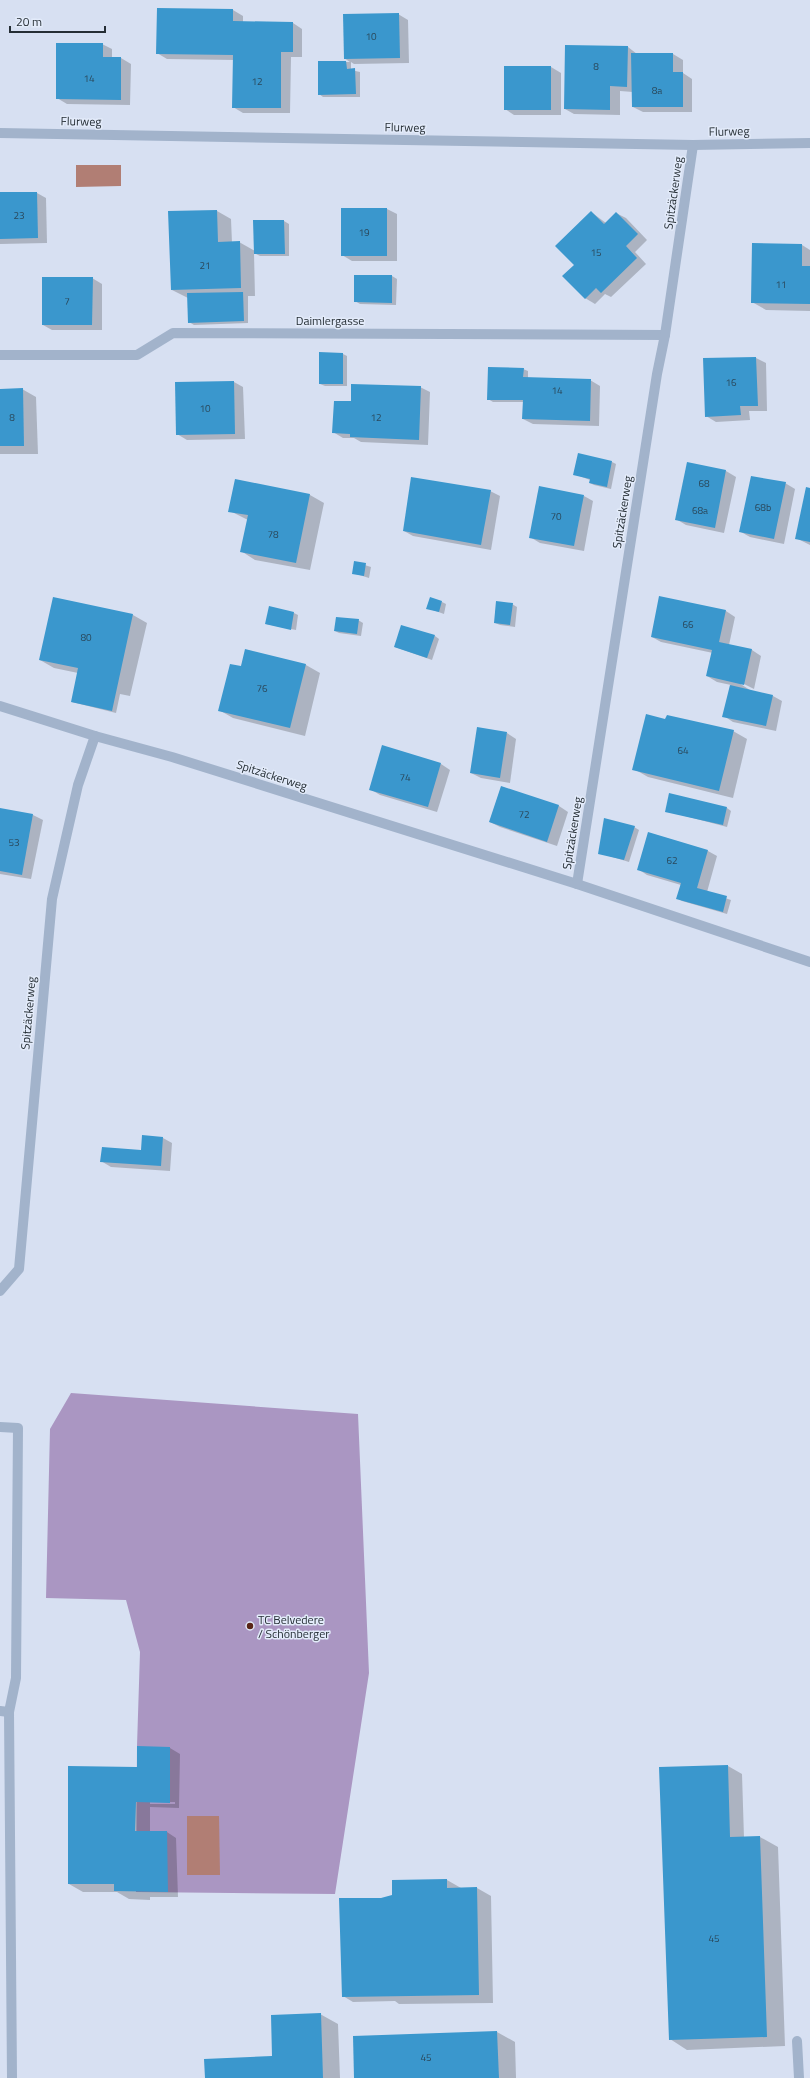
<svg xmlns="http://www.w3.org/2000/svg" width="810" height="2078" font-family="'Titillium Web',sans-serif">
<rect width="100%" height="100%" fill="#d7e0f2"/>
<path fill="#aa96c2" d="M71,1393L358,1414L369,1673L335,1894L136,1892L137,1746L140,1652L126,1600L46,1598L50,1429Z"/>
<g fill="#b17e74">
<path d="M76,165H121V186L76,187Z"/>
<path d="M187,1816H219L220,1875H187Z"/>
</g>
<g fill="#0003" fill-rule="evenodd">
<path d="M158,9L233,10L243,16V23H293L302,29V57H291L290,113H243L233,107L234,60L167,59L157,53Z"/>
<path d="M398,14L408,20L409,63L354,64L351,62V70L360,72V97H323L319,94V62H350L344,58Z"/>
<path d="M102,44L112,49V58H121L131,64L130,105L67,104L57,98Z"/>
<path d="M628,47L637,54H673L683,60V73L692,79V112H643L633,107V92L620,91V115L574,114L565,109Z"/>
<path d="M505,67H551L561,73V115H514L505,109Z"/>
<path d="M0,193H37L46,198L47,243L0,244Z"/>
<path d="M342,209H387L397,214V261H352L342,255Z"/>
<path d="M217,211L231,219L232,243L239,242L255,251L284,221L289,224V256H260L254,253L255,296H248V323L194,325L189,322L188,298L172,290Z"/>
<path d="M591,212L606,223L616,213L626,218L647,240L635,252L646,264L611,297L605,294L595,304L585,298L575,265Z"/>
<path d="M802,245L810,250V311L766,310L752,302Z"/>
<path d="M392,276L397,279L396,305L360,304L355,301Z"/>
<path d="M92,278L102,284V330H52L43,325Z"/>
<path d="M343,354L347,356V386H325L320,384Z"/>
<path d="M756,358L766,363L767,411H749L750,420L716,422L706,416L704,359Z"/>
<path d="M523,369L528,371V378L590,380L600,386L599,426L533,424L523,419L524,402H493L488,399Z"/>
<path d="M234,382L243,387L245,439L187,440L177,434Z"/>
<path d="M420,387L430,392L428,445L361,442L354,438H343L333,432L352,402Z"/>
<path d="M22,389L36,397L38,454H0V390Z"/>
<path d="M612,462L616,464L611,489L594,485L590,483V480L574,474Z"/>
<path d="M688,464L726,471L736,477L724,533L686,525L676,519Z"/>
<path d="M236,480L310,495L324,503L310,570L255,560L241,551L248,520L230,511Z"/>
<path d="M785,483L795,489L784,544L750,537L741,532Z"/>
<path d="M810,489V545L796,538Z"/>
<path d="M490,491L500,496L491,550L413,536L404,531Z"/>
<path d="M584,496L593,501L584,551L540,543L530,537Z"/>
<path d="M355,562L371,567L369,578L353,573Z"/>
<path d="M660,597L726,611L735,617L729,645L752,650L761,656L754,689L740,682L739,683L753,692L773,696L782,701L776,731L733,722L724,716L731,685L717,682L707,676L713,653L661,642L652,637Z"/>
<path d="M54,598L133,615L147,623L130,696L120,694L116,713L72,702L78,673L54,668L40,660Z"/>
<path d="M442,602L446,604L444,614L427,608Z"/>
<path d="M512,604L517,607L515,627L500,625L495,623Z"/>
<path d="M294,613L298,615L296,630L266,624Z"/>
<path d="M358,620L363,623L361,636L339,633L335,631Z"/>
<path d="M435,636L439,639L432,660L395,647Z"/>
<path d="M246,650L306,665L320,673L305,736L233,718L219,710L241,667Z"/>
<path d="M733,731L747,739L733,798L648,777L634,769Z"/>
<path d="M507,733L516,739L510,783L481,778L471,773Z"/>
<path d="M441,764L450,770L437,812L380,795L370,789Z"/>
<path d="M502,787L559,806L568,812L557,846L500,827L490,822Z"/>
<path d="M727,808L731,811L727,827L666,811Z"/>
<path d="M0,809L33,815L43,820L31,879L0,874Z"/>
<path d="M634,827L639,830L629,862L599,853Z"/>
<path d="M649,833L708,851L717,856L707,892L731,900L727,914L682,901L677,898L681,885L647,875L638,869Z"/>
<path d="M163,1138L172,1143L170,1171L111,1167L101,1161L142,1151Z"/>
<path d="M138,1747L170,1748L180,1754L179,1808L150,1807V1832H167L176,1838L178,1897H150V1900L129,1899L117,1892H83L69,1884L137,1768ZM150,1802H175V1804H150Z"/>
<path d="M728,1766L742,1774L744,1838L760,1837L778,1847L785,2046L687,2050L670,2039Z"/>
<path d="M447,1880L461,1888H477L491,1896L493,2003L399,2004L395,2001L353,2002L343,1996L382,1899Z"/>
<path d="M320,2014L338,2024L340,2078H206L273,2057Z"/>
<path d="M497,2032L515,2042L516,2078H355Z"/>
</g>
<g fill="#3a97cd">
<path d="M157,8L233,9V21L293,22V52H281V108H232L233,55L156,54Z"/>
<path d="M399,13L400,58L344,59L343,14Z"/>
<path d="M56,43H103V57H121V100L56,99Z"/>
<path d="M565,45L628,46L627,87L610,86V110L564,109Z"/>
<path d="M631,53H673V72H683V107H632Z"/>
<path d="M318,61H346L347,69L355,68L356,94L318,95Z"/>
<rect x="504" y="66" width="47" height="44"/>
<path d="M0,192H37L38,238L0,239Z"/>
<rect x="341" y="208" width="46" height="48"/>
<path d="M217,210L218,242L240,241L241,288L171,290L168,211Z"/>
<path d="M591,211L604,224L616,212L638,234L626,246L637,258L601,293L596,288L585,299L562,276L574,265L555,246Z"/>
<path d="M253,220H284L285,254H254Z"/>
<path d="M752,243L802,244V266H810V304L751,303Z"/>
<path d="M354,275H392V303L354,302Z"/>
<path d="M42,277H93L92,325H42Z"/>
<path d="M243,292L244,321L188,323L187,293Z"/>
<path d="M319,352L343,353V384H319Z"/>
<path d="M756,357L758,406H740L741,415L705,417L703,358Z"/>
<path d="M488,367L524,368L523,377L591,379L590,421L522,419L523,400H487Z"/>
<path d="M234,381L235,434L176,435L175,382Z"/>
<path d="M351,384L421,386L419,440L350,437V434L332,433L334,401H351Z"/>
<path d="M23,388L24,446H0V389Z"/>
<path d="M578,453L612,461L607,487L589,483L590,479L573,475Z"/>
<path d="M687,462L726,470L715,528L675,520Z"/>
<path d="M751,476L786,482L774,539L739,532Z"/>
<path d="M411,477L491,490L481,545L403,531Z"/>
<path d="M235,479L310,494L296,563L240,552L248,515L228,512Z"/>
<path d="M539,486L584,495L574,546L529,538Z"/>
<path d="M806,487L810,488V542L795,539Z"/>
<path d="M354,561L366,563L364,576L352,574Z"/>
<path d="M659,596L726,610L719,642L752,649L744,685L706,676L712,650L651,637Z"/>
<path d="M53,597L133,614L112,711L71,702L78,668L39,660Z"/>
<path d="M430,597L442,601L439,612L426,609Z"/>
<path d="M496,601L513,603L510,625L494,623Z"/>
<path d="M269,606L294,612L291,630L265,624Z"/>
<path d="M336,617L359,619L357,634L334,631Z"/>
<path d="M401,625L435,635L427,658L394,647Z"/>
<path d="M245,649L306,664L290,728L218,711L230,664L241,666Z"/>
<path d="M730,685L773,695L766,726L722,717Z"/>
<path d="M646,714L665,719L667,715L734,730L719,791L632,770Z"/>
<path d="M477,727L507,732L500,778L470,773Z"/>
<path d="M382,745L441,763L428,807L369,790Z"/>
<path d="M501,786L559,805L547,842L489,822Z"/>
<path d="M669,793L727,807L723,825L665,812Z"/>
<path d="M0,808L33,814L22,875L0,871Z"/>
<path d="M604,818L635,826L624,860L598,854Z"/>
<path d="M648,832L708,850L697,888L727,896L723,912L676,899L681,883L637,870Z"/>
<path d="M142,1135L163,1137L161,1166L100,1162L102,1147L141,1150Z"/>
<path d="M137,1746L170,1747V1803L136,1802L135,1831H167L168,1892L114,1891V1884H68V1766L137,1767Z"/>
<path d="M728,1765L730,1837L760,1836L767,2037L669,2040L659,1767Z"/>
<path d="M447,1879V1888L477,1887L479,1995L342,1997L339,1898H381L392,1895V1880Z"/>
<path d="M321,2013L323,2078H205L204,2059L272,2056L271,2015Z"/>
<path d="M497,2031L499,2078H354L353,2036Z"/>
</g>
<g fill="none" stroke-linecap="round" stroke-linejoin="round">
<g stroke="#a2b3cb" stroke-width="10">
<path d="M0,1291L19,1269L52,899L78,785L95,736"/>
<path d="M0,1427L18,1428L16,1678L9,1712"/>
<path d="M797,2041L799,2078"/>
</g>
<g stroke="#a2b3cb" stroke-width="10">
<path d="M0,133L693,145L810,143"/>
<path d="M0,355H137L173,333L665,335"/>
<path d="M0,706L95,736L172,757L577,884L810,962"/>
<path d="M577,884L657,374L665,335L693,145"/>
<path d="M0,1711L9,1712L12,2078"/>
</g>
</g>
<circle fill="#592518" stroke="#e3ebfa" stroke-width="1.5" cx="250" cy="1626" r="4"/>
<g text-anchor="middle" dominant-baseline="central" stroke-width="3" stroke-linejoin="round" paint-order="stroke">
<g font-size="10" fill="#2a485b">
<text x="371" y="36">10</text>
<text x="596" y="66">8</text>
<text x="89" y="78">14</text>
<text x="257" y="81">12</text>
<text x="657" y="90">8a</text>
<text x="19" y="215">23</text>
<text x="364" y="232">19</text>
<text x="596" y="252">15</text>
<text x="205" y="265">21</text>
<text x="781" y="284">11</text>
<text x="67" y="301">7</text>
<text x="731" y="382">16</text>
<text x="557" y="390">14</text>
<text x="205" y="408">10</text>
<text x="12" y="417">8</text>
<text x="376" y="417">12</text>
<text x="704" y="483">68</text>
<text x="763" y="507">68b</text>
<text x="700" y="510">68a</text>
<text x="556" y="516">70</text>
<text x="273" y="534">78</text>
<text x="688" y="624">66</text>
<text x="86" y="637">80</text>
<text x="262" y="688">76</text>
<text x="683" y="750">64</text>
<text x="405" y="777">74</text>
<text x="524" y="814">72</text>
<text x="14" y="842">53</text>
<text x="672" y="860">62</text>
<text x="714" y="1938">45</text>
<text x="426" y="2057">45</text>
</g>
<g font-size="12" fill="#252e35" stroke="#e3ebfa">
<text transform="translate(81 121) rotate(1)">Flurweg</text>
<text transform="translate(405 127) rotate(1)">Flurweg</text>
<text transform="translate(729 131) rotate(-1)">Flurweg</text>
<text transform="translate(673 193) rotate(-82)">Spitzäckerweg</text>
<text x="330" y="320">Daimlergasse</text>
<text transform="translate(622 512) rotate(-81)">Spitzäckerweg</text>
<text transform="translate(272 775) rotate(18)">Spitzäckerweg</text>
<text transform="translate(572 833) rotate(-81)">Spitzäckerweg</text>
<text transform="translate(28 1013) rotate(-85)">Spitzäckerweg</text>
</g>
<g font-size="12" fill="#252e35" stroke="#e3ebfa" text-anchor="start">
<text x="258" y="1619">TC Belvedere<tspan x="258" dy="14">/ Schönberger</tspan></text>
</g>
</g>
<path d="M10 26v6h95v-6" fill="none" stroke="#252e35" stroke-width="2"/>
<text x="16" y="26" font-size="12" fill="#252e35" stroke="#e3ebfa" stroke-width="3" paint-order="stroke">20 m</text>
</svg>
